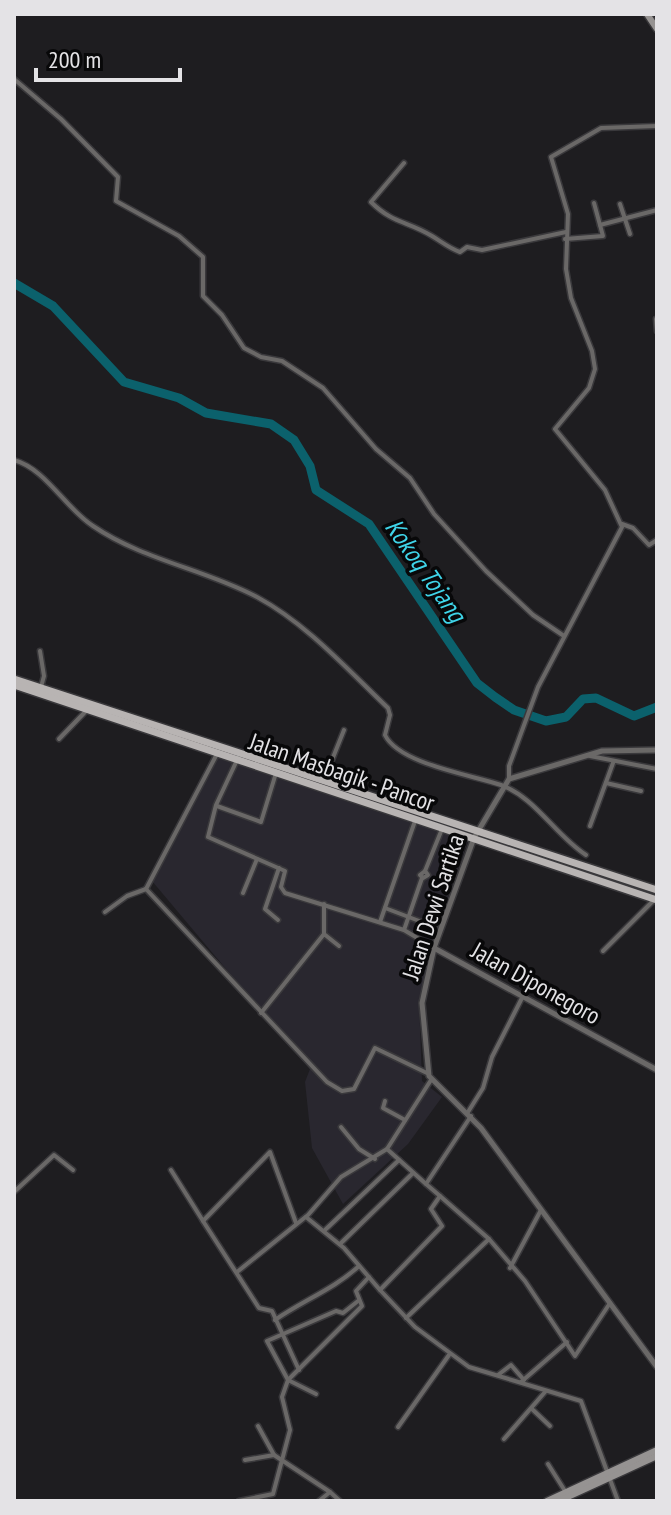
<svg xmlns="http://www.w3.org/2000/svg" width="671" height="1515" font-family="'PT Sans Narrow',sans-serif">
<rect width="100%" height="100%" fill="#1e1d20"/>
<path fill="#29272f" d="M219,753L469,838L437,927L419,1000L422,1081L442,1097L408,1144L343,1204L312,1148L305,1082L310,1069L152,881Z"/>
<g fill="none" stroke-linecap="round" stroke-linejoin="round">
<path stroke="#0b616c" stroke-width="9" d="M14,283L53,306L124,382L179,398L206,413L271,424L294,440L310,466L316,490L369,524L477,683L495,697L514,710L546,721L566,717L583,699L596,698L634,716L657,707"/>
<g stroke="#3a393c" stroke-width="7">
<g id="minor">
<path d="M14,79L61,119L118,177L116,201L179,236L203,257V296L222,315L244,348L261,357L282,361L323,388L376,449L410,478L434,514L486,571L533,615L564,636"/>
<path d="M404,163L371,202C393,224 408,221 432,236C442,242 449,248 460,252L467,247L482,250L566,232"/>
<path d="M620,204L630,234"/>
<path d="M600,225L657,210"/>
<path d="M565,239L603,236L594,203"/>
<path d="M656,319L657,331"/>
<path d="M14,460C46,469 65,508 93,526C143,560 204,569 257,597C307,624 347,669 388,708L390,715L385,735C399,764 472,775 501,785C535,797 556,836 586,855"/>
<path d="M622,524L633,528L649,545L657,540"/>
<path d="M40,651L44,676L41,687"/>
<path d="M59,739L86,711"/>
<path d="M590,756L657,769"/>
<path d="M238,758L216,805L208,837L285,871L281,887L285,893L404,930"/>
<path d="M509,779V766L538,687L622,527L605,490L555,429L589,388L595,369L592,351L571,298L566,269L568,214L551,157L601,128L657,126"/>
<path d="M324,780L344,730"/>
<path d="M606,783L641,791"/>
<path d="M217,806L261,822L276,773"/>
<path d="M590,826L613,763"/>
<path d="M425,871L442,829"/>
<path d="M425,871L428,875L423,878L420,875Z"/>
<path d="M422,878L404,930L434,948"/>
<path d="M146,889L327,1082L342,1091L354,1089L375,1048L429,1074"/>
<path d="M146,889L218,752"/>
<path d="M243,893L257,859"/>
<path d="M385,908L435,927"/>
<path d="M105,912L127,896L146,889"/>
<path d="M278,920L265,909L279,868"/>
<path d="M380,922L415,821"/>
<path d="M324,933V904"/>
<path d="M603,951L655,899"/>
<path d="M261,1013L324,934L339,946"/>
<path d="M385,1101L383,1108L405,1120"/>
<path d="M468,1112L483,1088L492,1057L523,996"/>
<path d="M471,1116L426,1184L440,1196L431,1209L442,1226L380,1290L415,1327L469,1367L581,1401L618,1501"/>
<path d="M341,1127L359,1149L375,1159"/>
<path d="M171,1170L203,1221L270,1152L296,1223"/>
<path d="M426,1184L387,1149L431,1080"/>
<path d="M14,1192L54,1155L73,1170"/>
<path d="M440,1196L489,1239"/>
<path d="M306,1217L344,1248L380,1290"/>
<path d="M203,1221L259,1308L272,1311L299,1370"/>
<path d="M325,1230L399,1160"/>
<path d="M340,1244L413,1173"/>
<path d="M510,1268L541,1210"/>
<path d="M237,1272L308,1215L341,1177L387,1149"/>
<path d="M406,1318L489,1239L525,1281L575,1356L610,1303"/>
<path d="M275,1320C304,1300 334,1289 359,1266"/>
<path d="M498,1375L511,1365L524,1380"/>
<path d="M521,1382L567,1342"/>
<path d="M316,1394L288,1380L362,1306L356,1291L369,1277"/>
<path d="M532,1409L550,1426"/>
<path d="M258,1426L274,1455"/>
<path d="M398,1427L449,1355"/>
<path d="M504,1439L545,1392"/>
<path d="M245,1460L274,1455L330,1492"/>
<path d="M548,1464L565,1491"/>
<path d="M239,1501L273,1494L290,1430L282,1397L288,1380L267,1341L336,1311L343,1313L358,1301"/>
<path d="M319,1501L330,1492L340,1501"/>
</g>
</g>
<g stroke="#3a393c" stroke-width="8">
<g id="tertiary">
<path d="M657,750L602,751L509,779L474,838L434,948L422,1003L429,1076L481,1128L657,1367"/>
<path d="M434,948L657,1070"/>
</g>
</g>
<g stroke="#3a393c" stroke-width="9">
<g id="secondary">
<path d="M647,14L657,29"/>
<path d="M547,1501L657,1450"/>
<path d="M559,1501L657,1456"/>
</g>
</g>
<g stroke="#3a393c" stroke-width="10">
<g id="primary">
<path d="M14,679L657,890"/>
<path d="M14,685L657,900"/>
</g>
</g>
<use href="#minor" stroke="#6a6867" stroke-width="4"/>
<use href="#tertiary" stroke="#6a6867" stroke-width="5"/>
<use href="#secondary" stroke="#969392" stroke-width="6"/>
<use href="#primary" stroke="#b8b4b3" stroke-width="7"/>
</g>
<g text-anchor="middle" dominant-baseline="central" stroke-width="7" stroke-linejoin="round" paint-order="stroke">
<g font-size="24" fill="#e4e3e6" stroke="#080809">
<text transform="translate(342 772) rotate(19)">Jalan Masbagik - Pancor</text>
<text transform="translate(433 907) rotate(-72)">Jalan Dewi Sartika</text>
<text transform="translate(536 983) rotate(29)">Jalan Diponegoro</text>
</g>
<g font-size="26" font-style="italic" fill="#3fd4e8" stroke="#080809">
<text transform="translate(426 570) rotate(55)">Kokoq Tojang</text>
</g>
</g>
<rect width="671" height="1515" fill="none" stroke="#e4e3e6" stroke-width="32"/>
<path d="M36 68v12h144v-12" fill="none" stroke="#e4e3e6" stroke-width="4"/>
<text x="48" y="68" font-size="24" fill="#e4e3e6" stroke="#080809" stroke-width="6" paint-order="stroke">200 m</text>
</svg>
